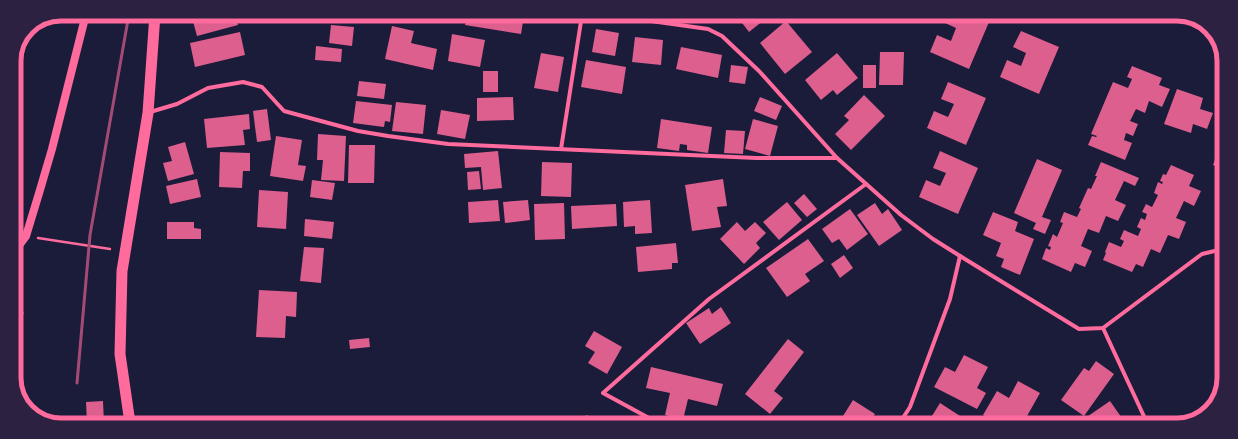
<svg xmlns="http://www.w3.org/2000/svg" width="1238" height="439" font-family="'Sofia Sans Condensed',sans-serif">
<rect width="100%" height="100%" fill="#1b1b3a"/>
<g fill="#dd5f8e">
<path d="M191,14H235L238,25L197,36Z"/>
<path d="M289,14L305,15L289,18Z"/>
<path d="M408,15H451L450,23Z"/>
<path d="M467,15H524L521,34L465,25Z"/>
<path d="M736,15L769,16L749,32Z"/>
<path d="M946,16H975L989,22L969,69L930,52L937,35L951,41L956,28L943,22Z"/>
<path d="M786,21L812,52L785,74L760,43Z"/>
<path d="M331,25L354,27L352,46L329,43Z"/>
<path d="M392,26L414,31L411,43L437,49L433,70L385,59Z"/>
<path d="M596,29L619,33L615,56L592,52Z"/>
<path d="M1021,31L1059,47L1039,94L1000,77L1007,60L1021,66L1026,53L1013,47Z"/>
<path d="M240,32L245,55L195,67L190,43Z"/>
<path d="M452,34L485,40L480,67L448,61Z"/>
<path d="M635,37L663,40L661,65L632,62Z"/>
<path d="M316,46L342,49L341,62L315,60Z"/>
<path d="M681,47L722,55L718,78L676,69Z"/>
<path d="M880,52H904L903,85H879Z"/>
<path d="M541,53L564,57L558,92L534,88Z"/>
<path d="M837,53L858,78L837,95L833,90L821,100L805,80Z"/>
<path d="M586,60L626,67L622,94L581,87Z"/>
<path d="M731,65L748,67L745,84L729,82Z"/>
<rect x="863" y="65" width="13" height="23"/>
<path d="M1132,66L1162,78L1159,85L1170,89L1162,107L1149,101L1145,113L1136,109L1130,121L1138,124L1133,136L1126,133L1124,140L1132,143L1125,160L1088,145L1092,136L1096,137L1097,136L1091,134L1113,82L1128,88L1132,79L1127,77Z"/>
<rect x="483" y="71" width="15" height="21"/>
<path d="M359,81L386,84L384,99L357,96Z"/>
<path d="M948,82L986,98L966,145L927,128L934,111L948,117L954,104L941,99Z"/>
<path d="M1177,89L1203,98L1200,109L1213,113L1207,129L1193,124L1191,133L1164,124Z"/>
<path d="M864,95L885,116L851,150L835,134L849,120L844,116Z"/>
<path d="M513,97L514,120L477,121V98Z"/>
<path d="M760,97L782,106L776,120L754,111Z"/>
<path d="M356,101L392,105L390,122L385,121L384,127L353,123Z"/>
<path d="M396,102L426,105L423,134L392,131Z"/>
<path d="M267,109L271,140L257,142L253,111Z"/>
<path d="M441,110L470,115L465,139L437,134Z"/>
<path d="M249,114L250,129L243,130L245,145L207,148L204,119Z"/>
<path d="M1220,115L1223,117V130L1215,127Z"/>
<path d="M661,119L712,127L708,153L687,150V145L680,144L679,151L657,148Z"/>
<path d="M753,119L778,126L770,156L745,149Z"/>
<path d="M726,130L745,131L743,154L724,153Z"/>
<path d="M318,134L346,136L344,181L321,180L323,160H317Z"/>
<path d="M276,136L302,140L298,165L306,166L303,181L270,176Z"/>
<path d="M1223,138V169L1213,165Z"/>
<path d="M185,142L194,174L168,181L163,163L172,161L168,147Z"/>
<path d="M349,145H375L374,183H348Z"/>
<path d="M498,151L502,188L483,190L481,167L465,168L464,154Z"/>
<path d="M940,151L978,168L958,214L919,197L926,180L940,186L946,173L933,168Z"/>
<path d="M220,152L250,153V171H243L242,188L219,187Z"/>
<path d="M1037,159L1062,170L1042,217L1051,220L1045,234L1033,229L1036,223L1014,213Z"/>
<path d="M542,162L572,163L571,197L541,196Z"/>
<path d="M1101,162L1139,178L1135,186L1124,181L1115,200L1126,205L1118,221L1106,216L1099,233L1088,229L1081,246L1092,251L1085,267L1075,263L1071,272L1042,259L1046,248L1050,250L1051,247L1048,246L1053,234L1057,237L1063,223L1060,222L1064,212L1077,217L1081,209L1079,208L1088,188L1091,189L1097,176H1095Z"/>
<path d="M1171,165L1194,175L1189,186L1201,191L1194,206L1184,201L1176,218L1186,222L1179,239L1168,235L1160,253L1151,249L1143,267L1136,264L1132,272L1103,260L1106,253L1105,252L1109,242L1121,247L1124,241L1120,239L1124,230L1138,236L1141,229L1137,227L1141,218L1145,220L1147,214L1142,212L1146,204L1152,207L1158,195L1154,193L1158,182L1162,184L1163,182L1160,181L1163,174L1166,175Z"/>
<path d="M479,171L481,189L468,190L467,172Z"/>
<path d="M197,179L201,197L170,204L166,186Z"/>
<path d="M723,179L727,206L717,207L721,227L692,231L685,185Z"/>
<path d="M312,180L335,183L332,200L310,197Z"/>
<path d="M259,190L288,192L286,229L257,227Z"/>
<path d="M804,194L817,209L807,217L794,203Z"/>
<path d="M498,200L500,221L469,223L468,202Z"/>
<path d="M528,200L530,220L505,223L503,202Z"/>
<path d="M650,200L652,233L635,234V226L624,227L623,202Z"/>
<path d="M787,202L802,220L779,240L763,222Z"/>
<path d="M564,203L565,239L535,240L534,204Z"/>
<path d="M875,203L882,214L888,209L902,230L879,246L857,215Z"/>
<path d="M616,204L617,226L572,229L571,206Z"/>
<path d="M850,209L868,234L847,250L839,239L832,243L822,229Z"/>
<path d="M993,212L1018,222L1015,231L1034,239L1020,275L1001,267L1004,259L996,256L1001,243L983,235Z"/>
<path d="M305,219L334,222L332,239L304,236Z"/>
<path d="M167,222H194V228L201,229V239H167Z"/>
<path d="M737,222L745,231L755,222L766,233L756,243L760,248L744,264L720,239Z"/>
<path d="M808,239L824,261L805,274L810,281L787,297L766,268Z"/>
<path d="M676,243L678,263H672V269L638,272L636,247Z"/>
<path d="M304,247L324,248L321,283L300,281Z"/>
<path d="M844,255L853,268L840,278L831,264Z"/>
<path d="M259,290L297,292L296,317L286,316L285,338L256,337Z"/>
<path d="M14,306L24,313L14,327Z"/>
<path d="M721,307L731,323L700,344L686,323L709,308L712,314Z"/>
<path d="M594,331L622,347L607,374L588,363L595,352L585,346Z"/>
<path d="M369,338L370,347L350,349L349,340Z"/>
<path d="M788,339L804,352L774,391L783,398L770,414L745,394Z"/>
<path d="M964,355L988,367L977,388L986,393L977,409L934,387L945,367L955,372Z"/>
<path d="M1096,361L1114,374L1084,416L1061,400L1084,368L1089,371Z"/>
<path d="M651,367L723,384L717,406L688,399L683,420L665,415L670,393L646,388Z"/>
<path d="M1018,381L1040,393L1022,425H1001L983,415L997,391L1009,398Z"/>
<path d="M853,400L875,414L868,424H838Z"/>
<path d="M103,401L104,423H87L86,402Z"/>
<path d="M1110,401L1126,424L1080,425L1078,423Z"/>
<path d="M940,403L974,425L927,424Z"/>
<path d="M586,415L609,424H583Z"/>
<path d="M1058,420L1062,425H1052Z"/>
</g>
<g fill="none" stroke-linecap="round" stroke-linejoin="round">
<path stroke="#ff6b9d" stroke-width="2.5" d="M38,238L110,249"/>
<g stroke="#ff6b9d" stroke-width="4">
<path d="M608,15L708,29L722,36L759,71L837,158L901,215L933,239L960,256"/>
<path d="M150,112L177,104L208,88L243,82L262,87L284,111L358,131L388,136L448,144L756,158H837"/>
<path d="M561,149L582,15"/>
<path d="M1103,328L1148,425"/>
<path d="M660,424L603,393L709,299L866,184"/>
<path d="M726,424C740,421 761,415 774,424"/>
<path d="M899,424L910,407L950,299L960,256L1079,329L1103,328L1202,254L1223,249"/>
</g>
<path stroke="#ff6b9d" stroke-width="8" d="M14,252L26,236L40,190L52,149L86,14"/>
<path stroke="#ff6b9d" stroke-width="11" d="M130,423L120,354L122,271L148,113L155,14"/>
<path stroke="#a44b75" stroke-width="3" d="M77,383L90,235L129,14"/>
</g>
<path d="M0 0H1238V439H0ZM61 21H1177A40 40 0 0 1 1217 61V378A40 40 0 0 1 1177 418H61A40 40 0 0 1 21 378V61A40 40 0 0 1 61 21Z" fill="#2d2142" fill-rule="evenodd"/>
<path fill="none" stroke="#ff6b9d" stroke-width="5" d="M61 21H1177A40 40 0 0 1 1217 61V378A40 40 0 0 1 1177 418H61A40 40 0 0 1 21 378V61A40 40 0 0 1 61 21Z"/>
</svg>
